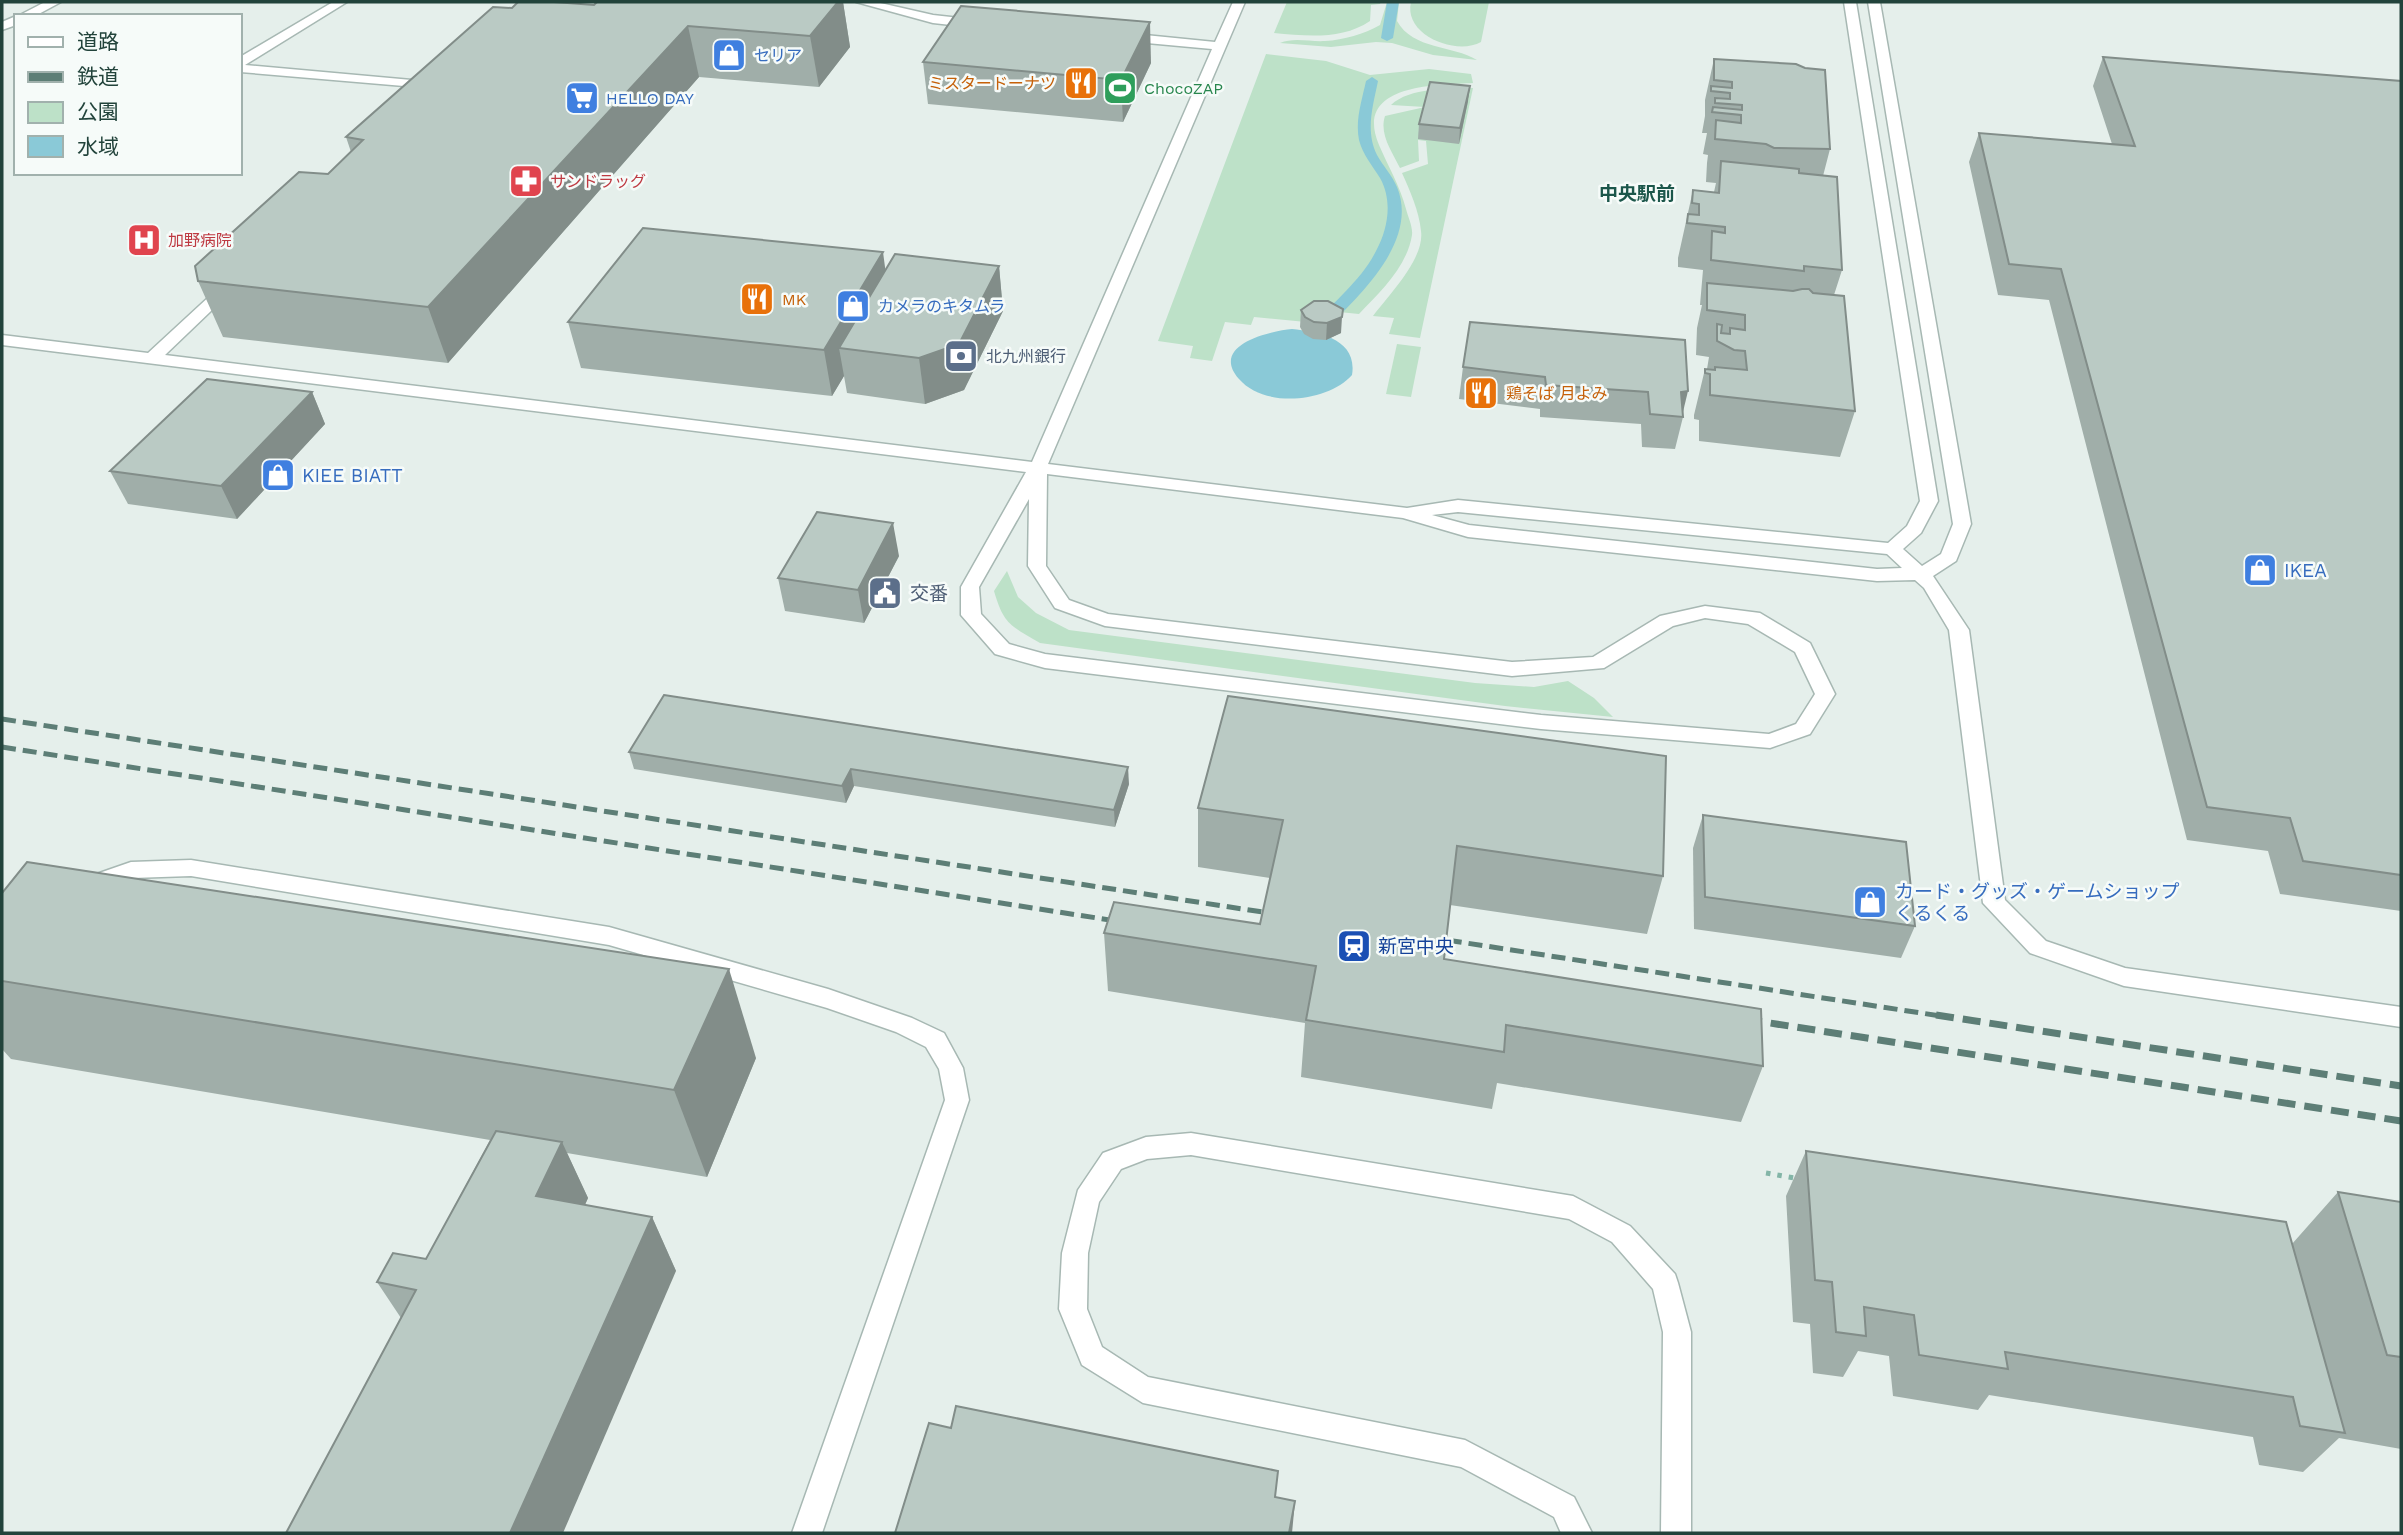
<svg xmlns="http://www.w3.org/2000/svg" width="2403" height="1535" font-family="'Work Sans','Noto Sans JP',sans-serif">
<rect width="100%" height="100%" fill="#e5efeb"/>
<g fill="#bde1c8">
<path d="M1287,2H1381L1380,4L1371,5L1370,21C1342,40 1307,36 1274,33Z"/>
<path d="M1387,2H1399L1397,21C1413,50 1453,45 1477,60L1433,55L1392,43L1376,42L1331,47L1280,43C1294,37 1310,42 1325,41C1344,40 1364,34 1380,25Z"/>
<path d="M1411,2H1489L1481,42C1456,56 1403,35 1411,2Z"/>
<path d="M1266,54L1326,61L1370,75L1429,69L1471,74L1473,83C1435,85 1353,84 1379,145C1388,166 1400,186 1406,209C1408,217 1413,227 1412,235C1407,267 1380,292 1359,314L1309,309L1306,322L1254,317L1251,325L1225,322L1212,361L1190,358L1193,346L1158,341Z"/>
<path d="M1473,88L1420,338L1389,334L1394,318L1373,316C1389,295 1425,258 1421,231C1419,211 1410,191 1402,173L1428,164L1426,141L1418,140L1419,161L1400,168C1392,152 1379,134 1385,116L1425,107L1391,105C1410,87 1448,89 1473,88Z"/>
<path d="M1397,344L1421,347L1411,397L1386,394Z"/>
<path d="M1007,571L1018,597L1036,613L1069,630L1475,683L1534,687L1568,681L1594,698L1613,717L1505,706L1040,643C1010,625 1004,625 994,591Z"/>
</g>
<path fill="#8ac9d7" d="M1292,329C1319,332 1358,339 1352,375C1328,402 1265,409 1239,379C1209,345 1270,331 1292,329Z"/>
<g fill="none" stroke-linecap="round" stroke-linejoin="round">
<g fill="#8ac9d7" fill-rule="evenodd">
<path d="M1387,2H1399L1393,38L1387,41L1381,38Z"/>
<path d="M1372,77L1378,81C1373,106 1365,131 1377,155C1383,166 1392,175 1397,187C1419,241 1360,295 1326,329L1321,330L1314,326C1334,300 1361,281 1376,251C1388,229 1393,201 1380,178C1372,165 1363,155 1359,140C1355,120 1362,100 1366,81Z"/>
</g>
<g stroke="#a7b8b3" stroke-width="3">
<g id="minor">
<path d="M45,2H61L35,16H18Z"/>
<path d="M333,2H347L245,65L434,82L439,83V89L240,72V57Z"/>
<path d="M856,2H876L933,15L978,20L984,24L978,28L933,23Z"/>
<path d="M1233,2H1245L1048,464L1407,508L1458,500L1888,543L1907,526L1920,501L1844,2H1856L1938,501L1921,533L1903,549L1922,566L1941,554L1953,524L1868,2H1880L1971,524L1956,561L1933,576L1969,630L2005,900L2046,941L2125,968L2401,1007V1027L2124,986L2030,953L1983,903L1949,630L1924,588L1915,580L1877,581L1468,537L1403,518L1047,474L1046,566L1069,600L1108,614L1512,662L1593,657L1660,616L1705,606L1760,613L1810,643L1835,694L1810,734L1770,748L1541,729L1045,668L995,654L961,615V587L1026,472L2,345V335L148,353L225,282L230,280L238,285L235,288L165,355L1032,462L1212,49L1125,41L1119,37L1125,33L1215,42ZM1029,499L1028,566L1055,608L1105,626L1512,676L1604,668L1673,626L1705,618L1748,624L1795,652L1815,694L1796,724L1769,734L1541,715L1045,654L1009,644L981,614L979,587ZM1458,512L1887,554L1902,568L1877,569L1469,525L1432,515Z"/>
<path d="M16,16V25L2,30V22Z"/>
<path d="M191,860L609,927L828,989L912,1018L944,1033L963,1068L969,1100L822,1533H792L945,1100L939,1069L926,1047L896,1032L827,1008L609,945L191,876L132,878L90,894L82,891L79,885L82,879L131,862Z"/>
<path d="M1191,1133L1573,1196L1630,1226L1675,1274L1678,1283L1691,1332V1533H1661L1663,1332L1653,1289L1612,1242L1569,1219L1191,1155L1147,1159L1121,1169L1099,1202L1088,1253L1087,1309L1102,1347L1148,1377L1465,1440L1574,1497L1592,1533H1561L1554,1517L1461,1467L1143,1403L1082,1365L1059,1309L1062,1253L1078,1190L1103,1153L1146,1137Z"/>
</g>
</g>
<path stroke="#83b5a7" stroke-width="5" stroke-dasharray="4.5 7" stroke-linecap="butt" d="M1766,1173L1800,1179"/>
<use href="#minor" fill="#fff" fill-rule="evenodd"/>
<g stroke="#5d7e76" stroke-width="5" stroke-dasharray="14 7" stroke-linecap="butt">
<path d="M2,719L1282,915"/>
<path d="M2,747L1129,923"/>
<path d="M1427,937L1947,1017"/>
</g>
<g stroke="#5d7e76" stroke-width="7" stroke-dasharray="18 9" stroke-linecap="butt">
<path d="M1936,1015L2401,1086"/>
<path d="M1744,1019L2401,1121"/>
</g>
</g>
<g fill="#a0aea9">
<path d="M843,2L850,47L819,87L699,77L448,363L223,337L198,281L328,174L351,152L346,137L512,8L594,5Z"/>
<path d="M2103,57L2401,81V911L2280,894L2268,851L2187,840L2049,300L1998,295L1969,162L1979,133L2112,144L2093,86Z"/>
<path d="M1714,59L1830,149L1823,176L1842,270L1834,295L1855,411L1840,457L1699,441V420L1694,419V415L1705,369H1707L1709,357L1696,355L1697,328L1702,305H1700L1703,270L1678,267V258L1693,190L1714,192L1716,183L1706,182L1707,163L1708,155L1703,154L1707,133H1702L1705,116V100Z"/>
<path d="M923,62L1151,63L1123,122L928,104Z"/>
<path d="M1468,101L1459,144L1418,139L1419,124Z"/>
<path d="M999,266L1003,311L964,390L925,404L847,393L844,376L832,396L581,368L568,322L885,270Z"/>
<path d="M1314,301L1341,333L1326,340L1313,339L1304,334L1300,327L1301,310Z"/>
<path d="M1685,340L1683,417L1675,449L1642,447L1641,424L1540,417V409L1459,399L1463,367Z"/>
<path d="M312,392L325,424L237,519L128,504L110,471Z"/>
<path d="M899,556L864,623L785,611L778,578Z"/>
<path d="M629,752L1129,784L1115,827L854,786L846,803L634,769Z"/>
<path d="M1198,808L1663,876L1647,934L1450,905L1444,959L1763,1066L1741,1122L1497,1083L1492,1109L1301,1077L1305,1023L1108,991L1104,933L1260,924L1270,878L1198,867Z"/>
<path d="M1703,815L1915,926L1901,958L1694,929L1693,848Z"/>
<path d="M2,893L756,1058L707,1177L567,1153L588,1198L585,1205L652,1217L676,1271L401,1318L377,1282L426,1259L490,1140L11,1059L2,1049Z"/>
<path d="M1806,1151L2292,1244L2338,1192L2401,1202V1449L2339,1438L2303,1472L2259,1465L2253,1437L1989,1395L1978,1410L1893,1396L1889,1356L1858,1351L1843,1377L1813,1373L1810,1324L1793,1322L1786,1196Z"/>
</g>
<g fill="#828d89">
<path d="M838,2H843L850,47L819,87L810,36Z"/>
<path d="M1150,22L1151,63L1123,122L1121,80Z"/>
<path d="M688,26L699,77L448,363L428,307Z"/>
<path d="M1470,86L1468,101L1459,144L1460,128Z"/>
<path d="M883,252L889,297L839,348L844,376L832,396L824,350Z"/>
<path d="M999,266L1003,311L964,390L925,404L919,358Z"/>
<path d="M1342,317L1341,333L1326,340L1327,323Z"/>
<path d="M1688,391L1682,416L1681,392Z"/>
<path d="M312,392L325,424L237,519L221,486Z"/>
<path d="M893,523L899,556L864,623L858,590Z"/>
<path d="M1128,767L1129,784L1115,827L1114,810Z"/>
<path d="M851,769L854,786L846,803L842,786Z"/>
<path d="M729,969L756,1058L707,1177L674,1090Z"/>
<path d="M562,1142L588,1198L564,1250L536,1196Z"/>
<path d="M652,1217L676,1271L563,1533H510Z"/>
<path d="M1295,1501L1292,1533H1289Z"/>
</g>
<g fill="#bacac4" stroke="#828d89" stroke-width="2">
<path d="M518,2H554L594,5L597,2H838L810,36L688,26L428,307L198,281L195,266L299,172L328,174L363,140L346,137L493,7L512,8Z"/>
<path d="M961,6L1150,22L1121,80L923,62Z"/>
<path d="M2103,57L2401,81V875L2303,861L2290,818L2207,807L2061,269L2009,264L1979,133L2135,146Z"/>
<path d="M1714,59L1796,64L1805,68L1825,70L1830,149L1774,148L1766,144L1715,139L1716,120L1741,123V115L1712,112L1713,107L1742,110V105L1715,103V98L1730,99V93L1711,91V86L1732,88V82L1714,80Z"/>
<path d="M1430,82L1470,86L1460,128L1419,124Z"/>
<path d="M1721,161L1799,169V173L1837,177L1842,270L1804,266V271L1711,260L1712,231L1725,233V227L1687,223L1688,214L1699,215V204L1692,203L1693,190L1719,193Z"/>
<path d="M643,228L883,252L824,350L568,322Z"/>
<path d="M895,254L999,266L959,344L919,358L839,348Z"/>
<path d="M1707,283L1793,291L1802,289H1809L1813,293L1844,296L1855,411L1710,395V374L1705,373V369L1715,370V367L1747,370L1745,351L1734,350L1717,341V324L1722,325L1721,333L1730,334V328L1745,330V315L1707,310Z"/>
<path d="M1314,301H1328L1343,309L1342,317L1327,323L1314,322L1305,317L1301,310Z"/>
<path d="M1470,322L1685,340L1688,391L1681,392L1683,417L1650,414L1648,392L1546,385L1545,377L1463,367Z"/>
<path d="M207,379L312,392L221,486L110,471Z"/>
<path d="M817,512L893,523L858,590L778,578Z"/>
<path d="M664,695L1128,767L1114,810L851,769L842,786L629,752Z"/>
<path d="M1228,696L1666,756L1663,876L1457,846L1444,959L1761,1009L1763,1066L1506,1025L1504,1052L1306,1020L1316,966L1104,933L1114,902L1260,924L1283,820L1198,808Z"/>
<path d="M1703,815L1906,842L1915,926L1705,897Z"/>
<path d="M27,862L729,969L674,1090L2,981V893Z"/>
<path d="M496,1131L562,1142L536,1196L652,1217L510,1533H286L416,1290L377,1282L393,1253L426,1259Z"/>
<path d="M1806,1151L2286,1222L2345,1433L2300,1426L2293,1397L2005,1352L2008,1369L1919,1355L1914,1315L1864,1307L1866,1336L1836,1332L1832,1282L1815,1280Z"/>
<path d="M2338,1192L2401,1202V1357L2387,1355Z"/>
<path d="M956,1406L1278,1471L1275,1497L1295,1501L1289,1533H895L929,1423L951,1428Z"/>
</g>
<defs>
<g id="shop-square" transform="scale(1.75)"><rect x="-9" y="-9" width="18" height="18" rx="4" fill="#3f7fe0" stroke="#f6fbf9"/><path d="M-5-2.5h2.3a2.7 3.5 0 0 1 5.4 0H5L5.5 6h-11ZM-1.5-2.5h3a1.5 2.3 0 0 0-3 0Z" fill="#fff"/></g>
<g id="restaurant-square" transform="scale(1.75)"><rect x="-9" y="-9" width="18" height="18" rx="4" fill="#e8710a" stroke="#f6fbf9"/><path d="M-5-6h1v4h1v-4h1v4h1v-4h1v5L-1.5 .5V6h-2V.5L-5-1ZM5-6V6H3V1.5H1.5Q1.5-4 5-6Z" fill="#fff"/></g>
<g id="stadium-square" transform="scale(1.75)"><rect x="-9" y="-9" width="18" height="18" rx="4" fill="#2e9e5b" stroke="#f6fbf9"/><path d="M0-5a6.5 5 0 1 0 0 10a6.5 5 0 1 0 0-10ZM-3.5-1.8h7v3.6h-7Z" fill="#fff"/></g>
<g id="supermarket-square" transform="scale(1.75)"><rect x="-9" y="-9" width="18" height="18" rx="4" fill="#3f7fe0" stroke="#f6fbf9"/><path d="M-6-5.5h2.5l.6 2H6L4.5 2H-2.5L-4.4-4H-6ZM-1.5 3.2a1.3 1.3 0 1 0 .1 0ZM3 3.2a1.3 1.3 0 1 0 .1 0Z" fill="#fff"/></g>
<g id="pharmacy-square" transform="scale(1.75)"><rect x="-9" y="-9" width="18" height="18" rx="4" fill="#e0444e" stroke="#f6fbf9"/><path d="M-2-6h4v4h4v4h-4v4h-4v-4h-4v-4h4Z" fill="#fff"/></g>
<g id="hospital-square" transform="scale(1.75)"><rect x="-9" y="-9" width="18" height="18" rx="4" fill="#e0444e" stroke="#f6fbf9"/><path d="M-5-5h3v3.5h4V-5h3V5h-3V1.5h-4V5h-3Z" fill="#fff"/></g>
<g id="bank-square" transform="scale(1.75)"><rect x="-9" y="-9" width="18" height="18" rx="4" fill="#5c6f8a" stroke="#f6fbf9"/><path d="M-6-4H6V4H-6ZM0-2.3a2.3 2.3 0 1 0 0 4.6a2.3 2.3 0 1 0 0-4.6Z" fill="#fff"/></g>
<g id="civic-square" transform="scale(1.75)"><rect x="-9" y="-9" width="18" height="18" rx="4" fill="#5c6f8a" stroke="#f6fbf9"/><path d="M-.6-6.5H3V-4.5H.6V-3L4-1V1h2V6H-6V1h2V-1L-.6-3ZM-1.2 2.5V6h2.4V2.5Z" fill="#fff"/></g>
<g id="station-square" transform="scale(1.75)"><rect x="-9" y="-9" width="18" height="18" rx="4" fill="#1a4fb4" stroke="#f6fbf9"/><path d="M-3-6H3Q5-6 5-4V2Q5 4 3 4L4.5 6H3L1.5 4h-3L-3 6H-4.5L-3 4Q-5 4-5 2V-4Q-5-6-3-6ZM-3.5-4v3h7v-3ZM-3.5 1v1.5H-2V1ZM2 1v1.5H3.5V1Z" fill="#fff"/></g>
</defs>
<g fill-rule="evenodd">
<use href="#shop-square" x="729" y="55"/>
<use href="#restaurant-square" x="1081" y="83"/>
<use href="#stadium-square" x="1120" y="88"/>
<use href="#supermarket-square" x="582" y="98"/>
<use href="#pharmacy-square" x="526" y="181"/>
<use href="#hospital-square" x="144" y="240"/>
<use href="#restaurant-square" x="757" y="299"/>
<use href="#shop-square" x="853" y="306"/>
<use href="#bank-square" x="961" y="356"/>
<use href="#restaurant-square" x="1481" y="393"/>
<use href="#shop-square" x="278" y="475"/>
<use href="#shop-square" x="2260" y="570"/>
<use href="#civic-square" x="885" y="593"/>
<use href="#shop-square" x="1870" y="902"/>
<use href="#station-square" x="1354" y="946"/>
</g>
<g text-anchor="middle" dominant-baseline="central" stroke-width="5" stroke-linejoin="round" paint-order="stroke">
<g font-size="16" fill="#366cbe" stroke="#f6fbf9" text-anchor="start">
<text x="754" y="55">セリア</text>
<text x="606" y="98">HELLO DAY</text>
<text x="878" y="306">カメラのキタムラ</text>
</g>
<g font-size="16" fill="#c56008" stroke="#f6fbf9" text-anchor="start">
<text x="1056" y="83" text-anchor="end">ミスタードーナツ</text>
<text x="782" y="299">MK</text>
<text x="1506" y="393">鶏そば 月よみ</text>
</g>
<g font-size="16" fill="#27864d" stroke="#f6fbf9" text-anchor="start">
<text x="1144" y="88">ChocoZAP</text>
</g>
<g font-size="16" fill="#be3a42" stroke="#f6fbf9" text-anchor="start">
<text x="550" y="181">サンドラッグ</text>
<text x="168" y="240">加野病院</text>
</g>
<g font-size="16" fill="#4e5e75" stroke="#f6fbf9" text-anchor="start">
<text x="986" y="356">北九州銀行</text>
</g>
<g font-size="19" font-weight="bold" fill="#1c574b" stroke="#f6fbf9">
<text x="1637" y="193">中央駅前</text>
</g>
<g font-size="19" fill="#366cbe" stroke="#f6fbf9" text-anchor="start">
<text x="302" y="475">KIEE BIATT</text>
<text x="2284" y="570">IKEA</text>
<text x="1895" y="891">カード・グッズ・ゲームショップ<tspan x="1895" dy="22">くるくる</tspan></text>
</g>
<g font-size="19" fill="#4e5e75" stroke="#f6fbf9" text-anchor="start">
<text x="910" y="593">交番</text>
</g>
<g font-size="19" fill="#164399" stroke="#f6fbf9" text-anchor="start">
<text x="1378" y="946">新宮中央</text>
</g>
</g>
<rect width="2403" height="1535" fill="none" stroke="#22433b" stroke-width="7"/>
<rect x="14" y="14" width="228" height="161" fill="#f6fbf9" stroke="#a1b1ad" stroke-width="2"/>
<rect x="28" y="37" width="35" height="10" fill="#ffffff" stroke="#a1b1ad" stroke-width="2"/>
<text x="77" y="49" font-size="21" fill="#22433b">道路</text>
<rect x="28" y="72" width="35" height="10" fill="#5d7e76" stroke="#a1b1ad" stroke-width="2"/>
<text x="77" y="84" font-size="21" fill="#22433b">鉄道</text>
<rect x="28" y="102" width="35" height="21" fill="#bde1c8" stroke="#a1b1ad" stroke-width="2"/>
<text x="77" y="119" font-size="21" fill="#22433b">公園</text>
<rect x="28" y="136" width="35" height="21" fill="#8ac9d7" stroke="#a1b1ad" stroke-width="2"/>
<text x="77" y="154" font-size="21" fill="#22433b">水域</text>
</svg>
